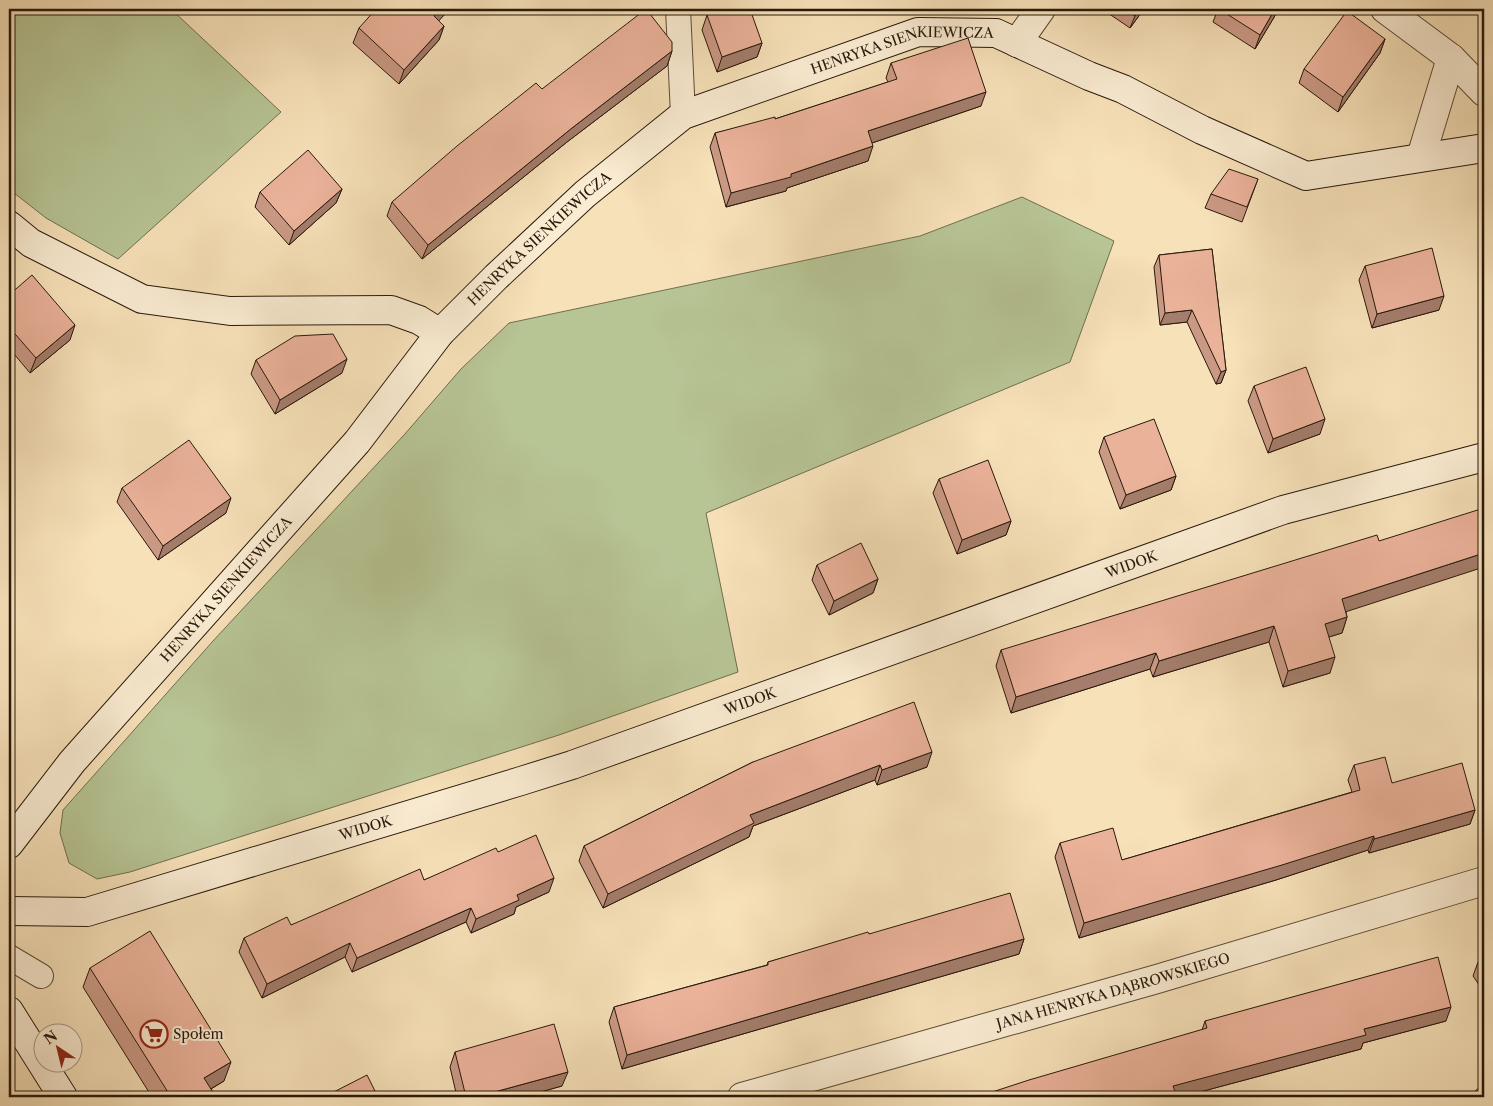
<svg xmlns="http://www.w3.org/2000/svg" width="1493" height="1106" font-family="'Libre Caslon Text',serif">
<rect width="100%" height="100%" fill="#f7e1b9"/>
<filter id="stains"><feTurbulence type="fractalNoise" baseFrequency=".004" numOctaves="4"/><feColorMatrix values="0 0 0 0 .2 0 0 0 0 .09 0 0 0 0 .02 0 0 0 .5 -.17"/></filter>
<radialGradient id="worn" r=".72"><stop offset=".6" stop-color="#630" stop-opacity="0"/><stop offset="1" stop-color="#630" stop-opacity=".3"/></radialGradient>
<g fill="#b7c494" stroke="#706e50">
<path d="M9,9H171L281,112L118,259L46,218L9,189Z"/>
<path d="M1022,197L1114,241L1070,362L706,513L738,672L559,735L130,872L97,879L69,863L60,833L63,810L213,641L404,435L461,369L509,323L920,236Z"/>
</g>
<g fill="none" stroke-linecap="round" stroke-linejoin="round">
<g stroke="#5c4b37" stroke-width="26">
<g id="lane">
<path d="M678,9L683,115"/>
<path d="M9,957L41,976"/>
</g>
</g>
<g stroke="#5c4b37" stroke-width="30">
<g id="street">
<path d="M1385,9L1451,58L1484,92"/>
<path d="M1017,43L1041,9"/>
<path d="M1421,157L1451,58"/>
<path id="s1" d="M742,1097L1157,979L1484,881"/>
</g>
</g>
<g stroke="#29190c" stroke-width="30">
<g id="secondary">
<path d="M9,225L31,243L142,299L230,311L391,310L419,320L440,333"/>
<path id="s2" d="M9,844L72,762L357,442L440,333L496,277L585,194L683,115L918,32L996,33L1089,76L1123,89L1202,130L1306,176L1484,148"/>
<path id="s3" d="M9,911L87,912L521,781L572,765L1283,510L1484,457"/>
<path d="M9,1011L63,1097"/>
</g>
</g>
<use href="#lane" stroke="#faecd2" stroke-width="24"/>
<use href="#street" stroke="#faecd2" stroke-width="28"/>
<use href="#secondary" stroke="#faecd2" stroke-width="28"/>
</g>
<g fill="#ca9984" stroke="#29190c">
<path d="M450,9L438,21L444,26L439,40L399,84L353,43L359,28Z"/>
<path d="M1102,9H1144L1130,28Z"/>
<path d="M1218,9H1279L1255,49L1213,22Z"/>
<path d="M707,15L762,43L757,57L717,72L702,30Z"/>
<path d="M1385,39L1380,53L1338,112L1299,83L1304,69Z"/>
<path d="M672,51L667,66L567,142L422,259L387,216L392,202L542,89Z"/>
<path d="M891,63L981,106L872,143L868,161L787,188L786,191L726,207L710,147L715,133L775,119L888,82L886,78Z"/>
<path d="M1258,179L1242,222L1205,208L1211,194Z"/>
<path d="M342,189L336,203L289,245L255,207L260,192Z"/>
<path d="M1212,249L1226,370L1221,383L1216,384L1187,322L1160,325L1154,267L1159,255Z"/>
<path d="M1365,266L1439,310L1372,328L1359,280Z"/>
<path d="M9,295L70,340L30,373L9,348Z"/>
<path d="M256,360L342,373L275,414L251,374Z"/>
<path d="M1254,386L1320,434L1268,453L1248,401Z"/>
<path d="M1104,437L1176,476L1171,490L1120,509L1099,452Z"/>
<path d="M939,479L1011,521L1006,535L957,554L933,493Z"/>
<path d="M122,488L226,513L158,560L117,502Z"/>
<path d="M817,565L878,579L873,593L829,615L812,580Z"/>
<path d="M1346,612L1347,617L1342,633L1329,637L1330,673L1283,687L1269,642L1153,677L1150,669L1011,713L996,666L1001,650Z"/>
<path d="M753,762L927,767L877,785L875,780L753,826L749,837L603,908L579,861L584,846Z"/>
<path d="M1354,765L1392,783L1475,810L1470,824L1369,853L1368,850L1276,880L1079,938L1055,857L1060,843L1122,860L1352,792L1348,780Z"/>
<path d="M498,852L549,892L516,907L514,914L471,933L466,922L352,972L345,957L262,998L239,952L244,938L291,925L424,880Z"/>
<path d="M869,934L1024,939L1019,954L622,1069L609,1022L614,1007L767,965L768,962Z"/>
<path d="M1484,958V992L1473,976L1478,962Z"/>
<path d="M90,968L224,1081L211,1089L216,1097H152L83,987Z"/>
<path d="M1205,1021H1446L1363,1043L1361,1049L1181,1097H977L1202,1030Z"/>
<path d="M455,1052L562,1086L522,1097H457L450,1067Z"/>
</g>
<g fill="#a47d6c" stroke="#29190c">
<path d="M441,9H450L429,31L434,16Z"/>
<path d="M1140,9H1144L1130,28L1135,16Z"/>
<path d="M1275,9H1279L1255,49L1260,35Z"/>
<path d="M444,26L439,40L399,84L404,70Z"/>
<path d="M1385,39L1380,53L1338,112L1343,97Z"/>
<path d="M762,43L757,57L717,72L722,57Z"/>
<path d="M672,51L667,66L567,142L422,259L428,245L572,128Z"/>
<path d="M986,92L981,106L863,146L868,131Z"/>
<path d="M873,146L868,161L787,188L786,191L726,207L731,193L791,174Z"/>
<path d="M342,189L336,203L289,245L294,231Z"/>
<path d="M1444,296L1439,310L1372,328L1377,314Z"/>
<path d="M1192,310L1187,322L1160,325L1165,313Z"/>
<path d="M75,325L70,340L30,373L36,358Z"/>
<path d="M347,359L342,373L275,414L280,400Z"/>
<path d="M1226,370L1221,383L1216,384L1221,372Z"/>
<path d="M1325,419L1320,434L1268,453L1273,439Z"/>
<path d="M1176,476L1171,490L1120,509L1126,495Z"/>
<path d="M231,498L226,513L158,560L163,546Z"/>
<path d="M1011,521L1006,535L957,554L962,540Z"/>
<path d="M1484,553V567L1336,615L1342,599Z"/>
<path d="M878,579L873,593L829,615L834,601Z"/>
<path d="M1347,617L1342,633L1319,640L1325,624Z"/>
<path d="M1274,626L1269,642L1153,677L1159,661Z"/>
<path d="M1156,653L1150,669L1011,713L1016,697Z"/>
<path d="M1335,657L1330,673L1283,687L1288,671Z"/>
<path d="M932,752L927,767L877,785L882,770Z"/>
<path d="M880,765L875,780L753,826L749,837L603,908L608,894L750,815Z"/>
<path d="M1475,810L1470,824L1369,853L1374,839Z"/>
<path d="M1374,836L1368,850L1276,880L1079,938L1084,923Z"/>
<path d="M554,878L549,892L516,907L514,914L471,933L476,919L517,895Z"/>
<path d="M471,908L466,922L352,972L357,958Z"/>
<path d="M1024,939L1019,954L622,1069L627,1055Z"/>
<path d="M350,943L345,957L262,998L267,984Z"/>
<path d="M1451,1007L1446,1021L1363,1043L1361,1049L1181,1097H1169L1173,1086L1364,1029Z"/>
<path d="M231,1062L224,1081L197,1097L204,1078Z"/>
<path d="M568,1072L562,1086L522,1097H476Z"/>
</g>
<g fill="#ebb29a" stroke="#29190c">
<path d="M376,9H441L434,16L444,26L404,70L359,28Z"/>
<path d="M646,9L672,42V51L572,128L428,245L392,202L457,146L536,83L542,89Z"/>
<path d="M725,9H750L762,43L722,57L707,15Z"/>
<path d="M1124,9H1140L1135,16Z"/>
<path d="M1219,9H1275L1260,35Z"/>
<path d="M1347,11L1385,39L1343,97L1304,69Z"/>
<path d="M968,38L986,92L868,131L873,146L791,174V177L731,193L715,133L775,117V119L897,79L891,63Z"/>
<path d="M308,150L342,189L294,231L260,192Z"/>
<path d="M1229,169L1258,179L1247,207L1211,194Z"/>
<path d="M1432,248L1444,296L1377,314L1365,266Z"/>
<path d="M1212,249L1226,370L1221,372L1192,310L1165,313L1159,255Z"/>
<path d="M32,275L75,325L36,358L9,327V295Z"/>
<path d="M333,334L347,359L280,400L256,360L295,336Z"/>
<path d="M1306,367L1325,419L1273,439L1254,386Z"/>
<path d="M1154,419L1176,476L1126,495L1104,437Z"/>
<path d="M189,440L231,498L163,546L122,488Z"/>
<path d="M988,460L1011,521L962,540L939,479Z"/>
<path d="M1484,508V553L1342,599L1347,617L1325,624L1335,657L1288,671L1274,626L1159,661L1156,653L1016,697L1001,650L1377,535L1379,541Z"/>
<path d="M861,543L878,579L834,601L817,565Z"/>
<path d="M914,702L932,752L882,770L880,765L750,815L754,823L608,894L584,846L753,762Z"/>
<path d="M1385,757L1392,783L1462,763L1475,810L1374,839V836L1282,865L1084,923L1060,843L1113,828L1122,860L1360,790L1354,765Z"/>
<path d="M536,835L554,878L517,895L519,900L476,919L471,908L357,958L350,943L267,984L244,938L287,917L291,925L420,869L424,880L496,848L498,852Z"/>
<path d="M1010,893L1024,939L627,1055L614,1007L768,965V962L868,932L869,934Z"/>
<path d="M150,931L231,1062L204,1078L216,1097H171L90,968Z"/>
<path d="M1438,957L1451,1007L1364,1029L1366,1035L1173,1086L1177,1097H977L1029,1080L1207,1028L1205,1021Z"/>
<path d="M1484,958V970L1478,962Z"/>
<path d="M554,1024L568,1072L476,1097H466L455,1052Z"/>
<path d="M367,1075L378,1097H324Z"/>
<path d="M1481,1086L1484,1090V1097H1468Z"/>
</g>
<defs>
<g id="supermarket-ring" transform="scale(1.4375)"><circle r="9.5" fill="#faecd2" stroke="#8f2418" stroke-width="1.5"/><path d="M-6-5.5h2.5l.6 2H6L4.5 2H-2.5L-4.4-4H-6ZM-1.5 3.2a1.3 1.3 0 1 0 .1 0ZM3 3.2a1.3 1.3 0 1 0 .1 0Z" fill="#8f2418"/></g>
</defs>
<g fill-rule="evenodd">
<use href="#supermarket-ring" x="154" y="1034"/>
</g>
<g text-anchor="middle" dominant-baseline="central" stroke-width="4" stroke-linejoin="round" paint-order="stroke">
<g font-size="14" fill="#29190c" stroke="#faecd2">
<text stroke="none"><textPath href="#s2" startOffset="1226">HENRYKA SIENKIEWICZA</textPath></text>
<text stroke="none"><textPath href="#s2" startOffset="806">HENRYKA SIENKIEWICZA</textPath></text>
<text stroke="none"><textPath href="#s3" startOffset="1179">WIDOK</textPath></text>
<text stroke="none"><textPath href="#s2" startOffset="335">HENRYKA SIENKIEWICZA</textPath></text>
<text stroke="none"><textPath href="#s3" startOffset="774">WIDOK</textPath></text>
<text stroke="none"><textPath href="#s3" startOffset="369">WIDOK</textPath></text>
<text stroke="none"><textPath href="#s1" startOffset="386">JANA HENRYKA DĄBROWSKIEGO</textPath></text>
</g>
<g font-size="14" fill="#29190c" stroke="#faecd2" text-anchor="start">
<text x="173" y="1034">Społem</text>
</g>
</g>
<rect width="1493" height="1106" fill="none" stroke="#f7e1b9" stroke-width="30"/>
<rect x="10" y="10" width="1473" height="1086" fill="none" stroke="#29190c" stroke-width="2.5"/>
<rect x="15" y="15" width="1463" height="1076" fill="none" stroke="#29190c"/>
<g transform="translate(58 1048) rotate(325)"><circle r="24" fill="#faecd2" stroke="#a69883"/>
<path d="M0-4L9 19L0 12L-9 19Z" fill="#8f2418"/>
<text y="-8" font-size="14" font-weight="bold" text-anchor="middle" fill="#29190c">N</text>
</g>
<rect width="100%" height="100%" filter="url(#stains)"/>
<rect width="100%" height="100%" fill="url(#worn)"/>
</svg>
